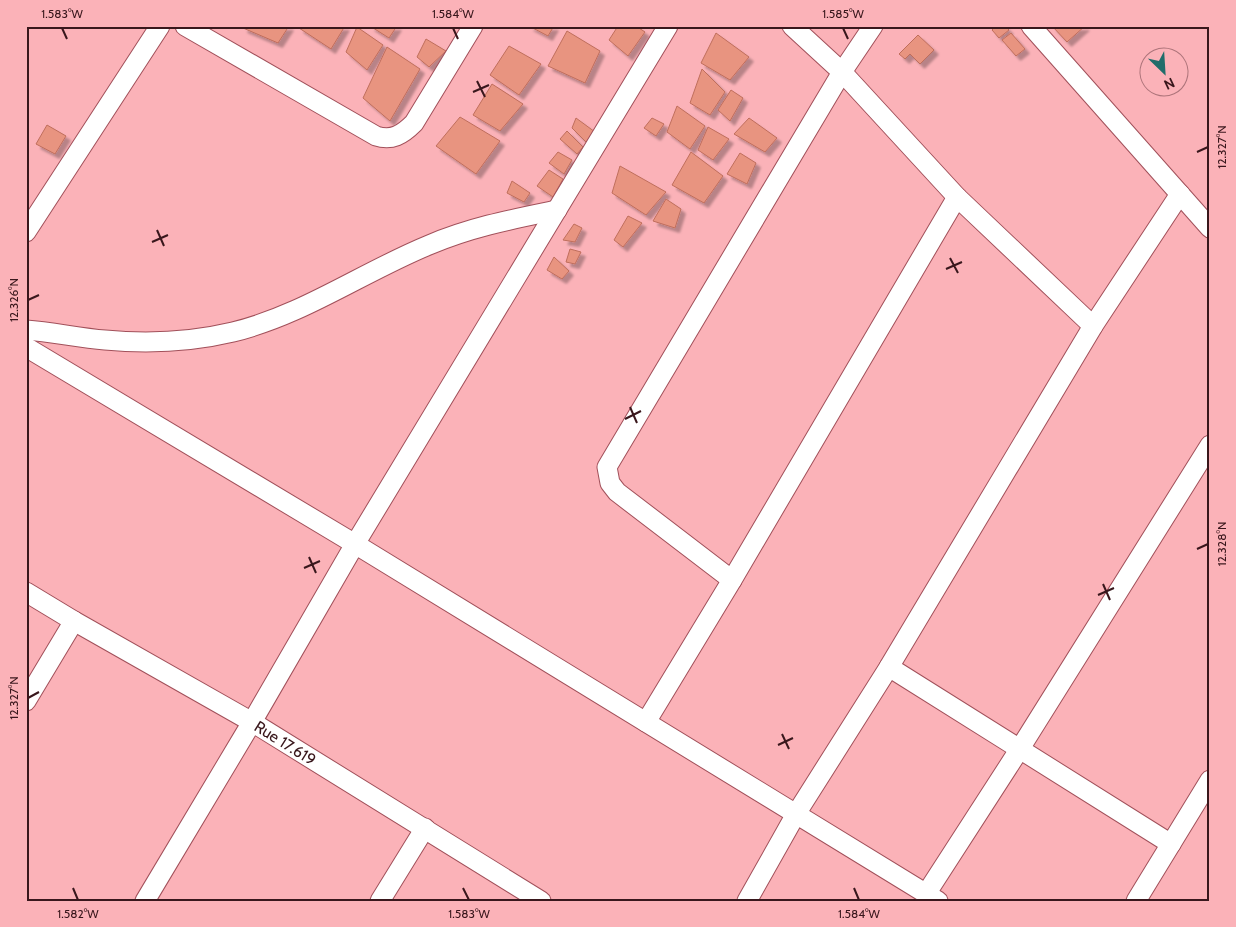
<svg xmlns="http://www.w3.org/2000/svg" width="1236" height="927" font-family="Cabin,sans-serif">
<defs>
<filter id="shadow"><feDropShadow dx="4.5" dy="4.5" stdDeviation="1" flood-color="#0004"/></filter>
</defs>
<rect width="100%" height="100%" fill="#fbb2b8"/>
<g fill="#e89480" stroke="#bf6e5c" filter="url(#shadow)">
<path d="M244,26H289L278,43L243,28Z"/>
<path d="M301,26H345L331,49L299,28Z"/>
<path d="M370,26H397L389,38Z"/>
<path d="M529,26H554L548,36Z"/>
<path d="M618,26H636L645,32L628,56L609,40Z"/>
<path d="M996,26H1005L1009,30L999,38L992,30Z"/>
<path d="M1052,26H1085L1067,42Z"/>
<path d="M357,27L383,45L367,70L346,52Z"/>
<path d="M567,31L600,51L585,83L548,66Z"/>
<path d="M716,33L749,57L730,80L701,63Z"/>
<path d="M1011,33L1025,49L1016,56L1002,40Z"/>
<path d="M918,35L934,50L920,64L910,54L905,59L899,54Z"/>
<path d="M426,39L446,51L429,67L417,57Z"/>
<path d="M509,46L541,64L519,95L490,75Z"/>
<path d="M387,47L420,69L390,121L363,98Z"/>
<path d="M702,69L725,92L710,115L690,103Z"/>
<path d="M492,84L523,104L500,131L473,115Z"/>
<path d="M731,90L743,98L730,121L718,110Z"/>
<path d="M677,106L705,126L690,149L667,132Z"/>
<path d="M460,117L500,141L476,174L436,146Z"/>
<path d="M576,118L595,132L586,142L572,128Z"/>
<path d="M652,118L664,124L656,136L644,128Z"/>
<path d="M749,118L777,138L765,152L734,134Z"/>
<path d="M47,125L66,136L55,154L36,144Z"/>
<path d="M708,127L729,139L713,160L698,150Z"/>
<path d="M567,131L583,147L577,154L560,139Z"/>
<path d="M558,152L572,160L564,174L549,163Z"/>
<path d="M691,152L723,176L704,203L672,185Z"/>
<path d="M740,153L756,163L747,184L727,174Z"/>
<path d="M620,166L666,192L646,215L612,193Z"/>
<path d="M549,170L563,179L553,197L537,186Z"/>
<path d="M512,181L530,193L524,202L507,193Z"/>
<path d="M666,199L681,209L675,228L653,221Z"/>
<path d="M628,216L642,223L623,247L614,240Z"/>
<path d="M574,224L582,228L575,242L563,240Z"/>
<path d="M570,249L581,252L575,264L566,262Z"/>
<path d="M554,257L569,271L562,279L547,270Z"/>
</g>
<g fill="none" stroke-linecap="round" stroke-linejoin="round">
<g stroke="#a1505a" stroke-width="21">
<g id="minor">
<path d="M185,26L376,136C392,141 402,135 414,123L473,26"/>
<path d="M792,26L842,72L957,197L1093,326"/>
<path d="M1031,26L1210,228"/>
<path d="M26,232L160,26"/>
<path d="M26,330C53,332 79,338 105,340C148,344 191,342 233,332C303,315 363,272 429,245C471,227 513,219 557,210"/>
<path d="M26,347L355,544L938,901"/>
<path d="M732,580L617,492L610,483L607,467L842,72L873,26"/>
<path id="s1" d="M26,592L74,621L252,722L541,901"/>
<path d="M889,667L1171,844"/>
<path d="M26,701L74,621"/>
<path d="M646,722L732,580L957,197"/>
<path d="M926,894L1019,750L1210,445"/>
<path d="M145,901L252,722L355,544L668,26"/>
<path d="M380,901L425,828"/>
<path d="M747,901L796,814L889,667L1093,326L1180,194"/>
<path d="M1136,901L1210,780"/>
</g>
</g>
<use href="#minor" stroke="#fff" stroke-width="19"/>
</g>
<path fill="none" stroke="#39171c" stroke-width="2" d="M62,28L67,39M453,28L458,39M843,28L848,39M477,81L485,97M473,92L489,85M1197,152L1208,147M157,230L164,246M152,242L168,235M950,258L958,273M946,269L962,262M28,300L39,295M630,407L637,423M625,419L641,411M1197,549L1208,544M309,557L316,573M304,568L320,561M1103,584L1110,600M1098,595L1114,588M28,698L39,692M782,734L789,749M778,745L793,738M73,888L78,900M463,888L469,900M854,888L859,900"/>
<g text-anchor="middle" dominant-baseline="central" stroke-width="4" stroke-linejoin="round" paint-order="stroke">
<g font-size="16" fill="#39171c" stroke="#fbb2b8">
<text stroke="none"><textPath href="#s1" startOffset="300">Rue 17.619</textPath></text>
</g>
</g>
<rect width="1236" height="927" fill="none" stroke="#fbb2b8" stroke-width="55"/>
<g transform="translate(1164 72) rotate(155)"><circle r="24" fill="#fbb2b8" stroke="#ad747a"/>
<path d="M0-4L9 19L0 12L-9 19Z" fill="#216d6b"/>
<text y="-8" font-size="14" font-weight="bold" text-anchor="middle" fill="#39171c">N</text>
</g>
<rect x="28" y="28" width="1180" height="872" fill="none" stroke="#39171c" stroke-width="2"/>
<g font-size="12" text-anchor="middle" fill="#39171c">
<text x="62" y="18">1.583°W</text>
<text x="453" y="18">1.584°W</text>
<text x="843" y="18">1.585°W</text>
<text transform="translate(1222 147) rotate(-90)" y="4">12.327°N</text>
<text transform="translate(14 300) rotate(-90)" y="4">12.326°N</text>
<text transform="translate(1222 544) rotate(-90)" y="4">12.328°N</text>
<text transform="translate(14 698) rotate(-90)" y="4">12.327°N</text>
<text x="78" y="918">1.582°W</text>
<text x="469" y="918">1.583°W</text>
<text x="859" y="918">1.584°W</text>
</g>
</svg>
